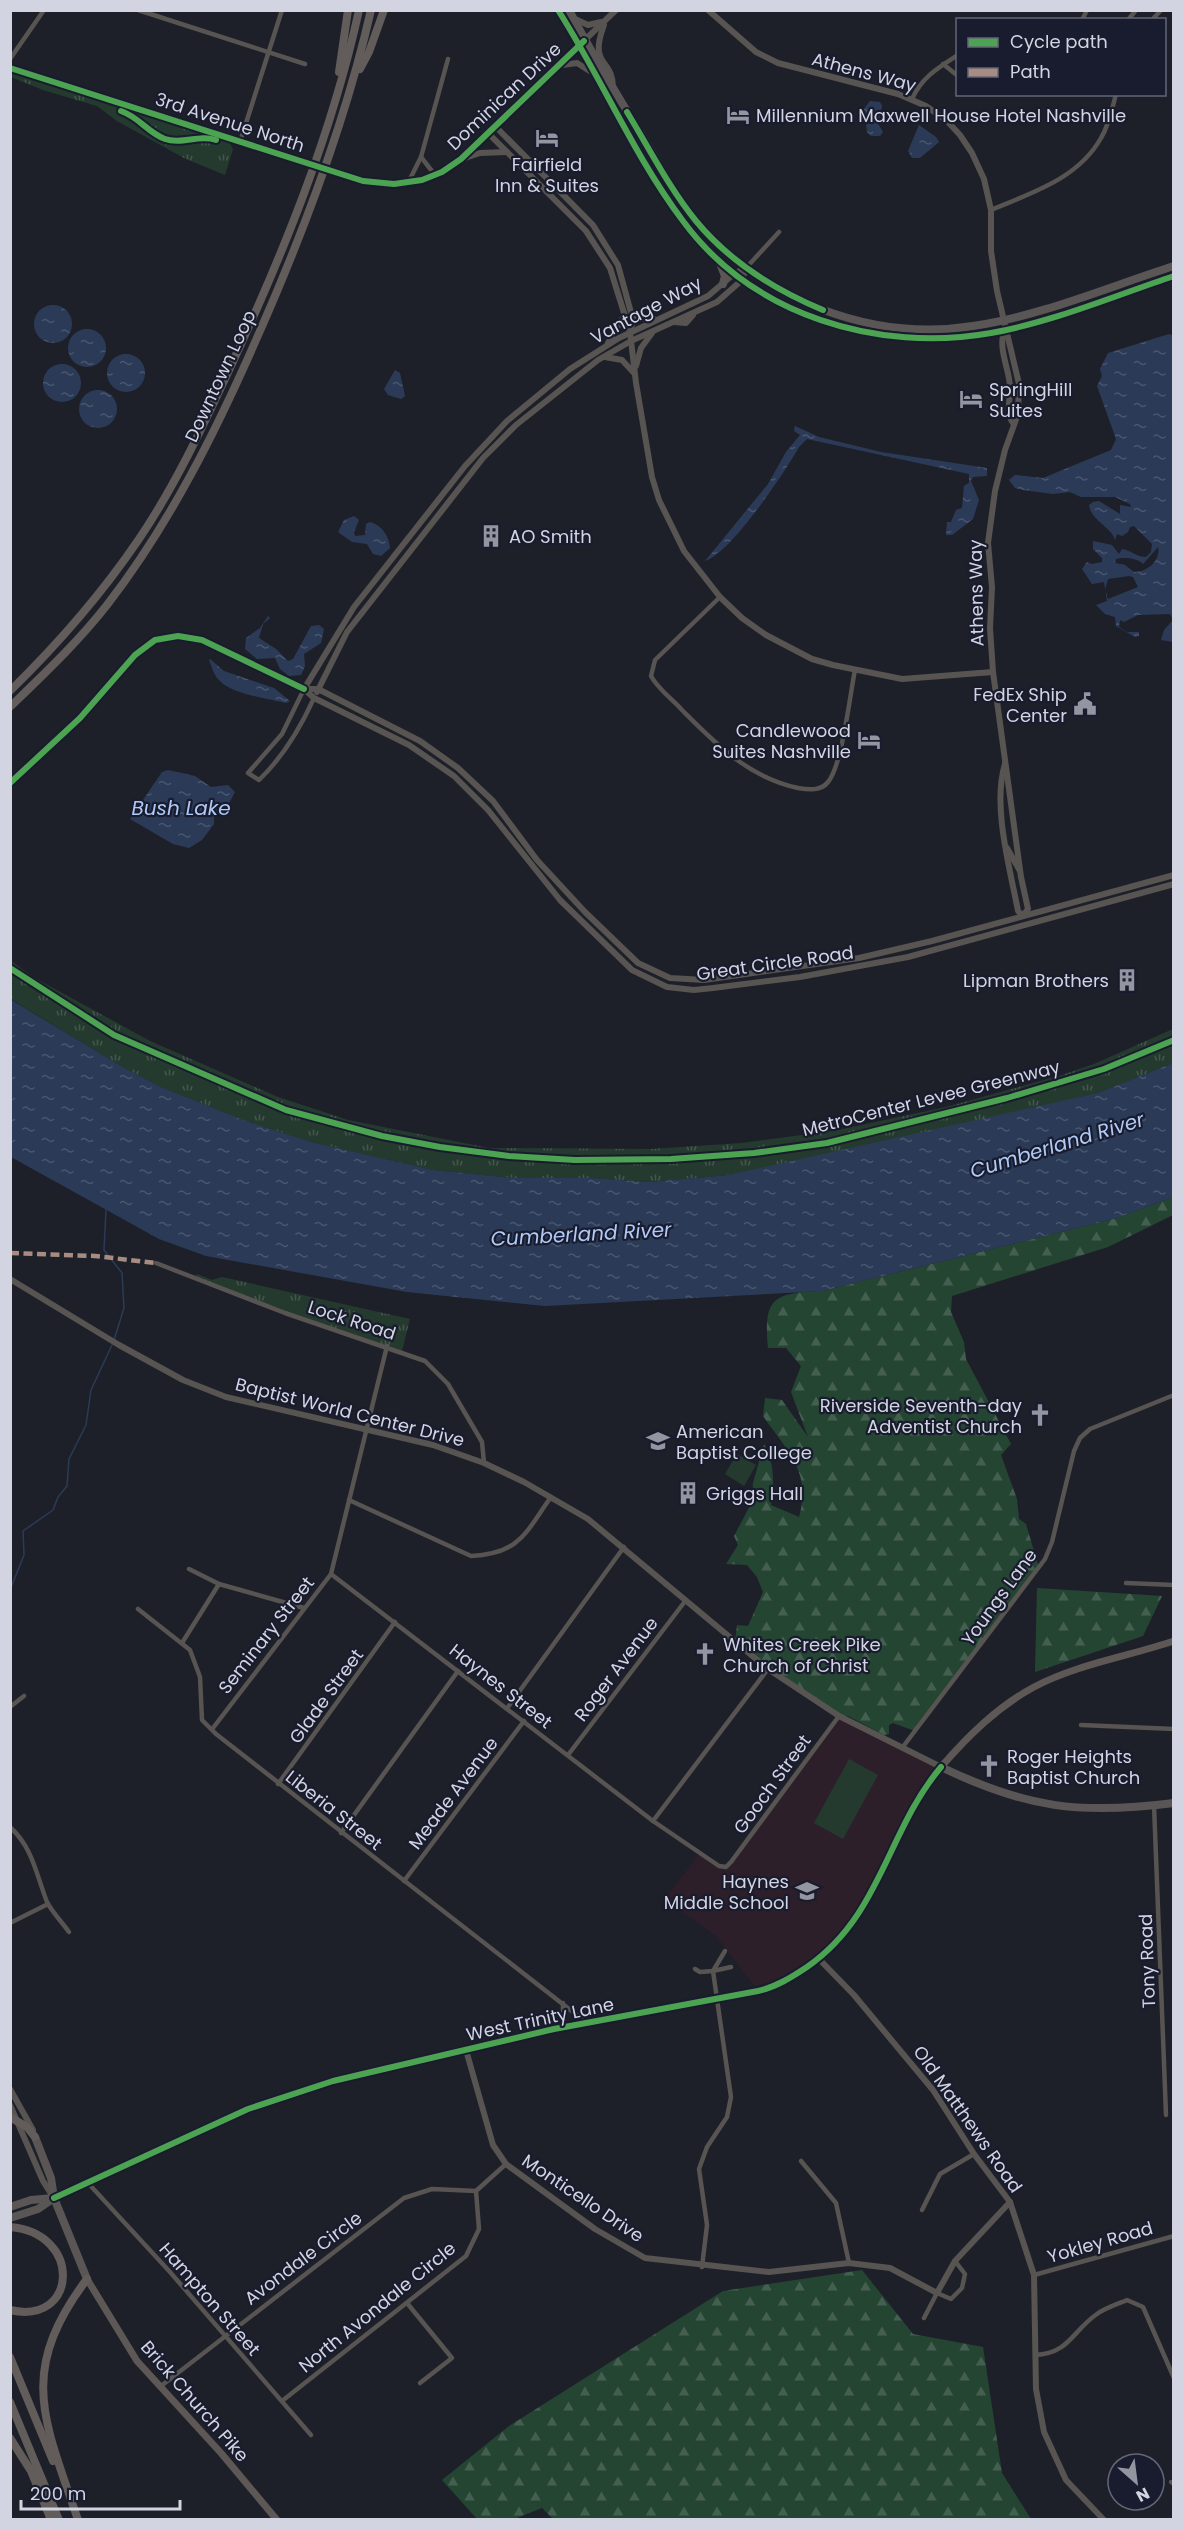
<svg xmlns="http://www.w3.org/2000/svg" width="1184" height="2530" font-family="Poppins,sans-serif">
<defs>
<pattern id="grass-tufts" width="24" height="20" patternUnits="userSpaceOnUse" patternTransform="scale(1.5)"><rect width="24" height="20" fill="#253a2f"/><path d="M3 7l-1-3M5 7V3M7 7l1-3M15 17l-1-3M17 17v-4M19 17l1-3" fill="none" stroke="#44564d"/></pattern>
<pattern id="forest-firs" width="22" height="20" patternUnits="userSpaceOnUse" patternTransform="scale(1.5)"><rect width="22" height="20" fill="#254533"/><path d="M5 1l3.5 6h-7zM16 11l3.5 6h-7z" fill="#445f50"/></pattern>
<pattern id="water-ripples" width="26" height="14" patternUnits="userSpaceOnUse" patternTransform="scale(1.5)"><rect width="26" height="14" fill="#2b3b57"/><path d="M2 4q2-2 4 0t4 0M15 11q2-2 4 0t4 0" fill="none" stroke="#49566f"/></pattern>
</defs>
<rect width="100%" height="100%" fill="#1e2029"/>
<path fill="#2d1f2a" d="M839,1716L941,1767L931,1779L859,1917L819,1959L758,1991L716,1936L665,1899L700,1853L719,1866L726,1867Z"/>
<g fill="url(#grass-tufts)">
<path d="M11,72L228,140L233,149L225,175L184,158L117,121L97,106L43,90L11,77Z"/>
<path d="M10,960L33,977L150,1041L278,1097L348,1120L489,1148L651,1149L742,1143L833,1131L946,1107L1062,1075L1094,1064L1173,1029V1063L1098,1093L801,1163L729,1175L649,1182L590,1178H513L433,1170L311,1142L246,1121L161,1087L126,1069L11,999Z"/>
<path d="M197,1274L212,1280L222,1277L410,1319L402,1351L285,1313L195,1277Z"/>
</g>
<g fill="url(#forest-firs)">
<path d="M1173,1197V1215L1108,1247L952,1296L951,1312L964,1342L966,1359L1011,1444L1001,1455L1017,1499L1019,1519L1026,1524L1039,1568L915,1731L893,1723L889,1725V1734L884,1735L848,1716H839L735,1642L737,1625L748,1626L763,1592L757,1577L747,1565L726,1564L738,1545L734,1536L752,1502L753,1483L764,1444C775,1465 774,1481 771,1505L799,1517C812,1471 787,1451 763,1416L765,1398L782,1400L808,1437L791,1392L801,1366L786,1348H768C763,1297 774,1293 822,1291L1117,1218Z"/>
<path d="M1037,1588L1162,1596L1143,1636L1035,1672Z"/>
<path d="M862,2270L913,2334L983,2347L1002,2473L1031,2519L554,2520L542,2508L514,2519H477L442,2480L509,2426L723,2291Z"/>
</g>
<g fill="#253a2f">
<path d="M737,1454L756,1465L744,1486L725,1474Z"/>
<path d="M849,1759L878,1775L843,1839L814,1823Z"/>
</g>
<g fill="url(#water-ripples)" fill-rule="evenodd">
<path d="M870,101L880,102L882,106L878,124L883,132L880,136H871L867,132L864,109Z"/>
<path d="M919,125L936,137L939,142L920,158H912L908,151Z"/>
<circle cx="53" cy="324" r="19"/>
<circle cx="87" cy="348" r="19"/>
<path d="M1169,334L1174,336L1173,642L1161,640L1164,630L1173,620L1170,614L1138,615L1124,622L1120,620L1119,627L1127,632H1139V636L1135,637L1116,626L1115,617L1105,614L1096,605L1107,601L1104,582L1092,584L1082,569L1087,562L1092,564L1102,562V558L1093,549V541L1112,545L1119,554L1122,549C1131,550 1136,557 1146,557L1151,552L1152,544L1134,526L1130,527L1128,532L1122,536L1117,534L1115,540C1112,527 1091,521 1089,505L1093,502L1099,501L1120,514V505L1131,507L1130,504L1115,497H1081L1070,492L1053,494L1023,490L1015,488L1009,480L1015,475L1043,478L1111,450L1116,439L1097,386L1102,376L1100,369L1108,353ZM1158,547C1161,559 1149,572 1134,572L1125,565L1115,563L1116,559C1124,557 1138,558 1143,564ZM1129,576L1133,577L1138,587L1108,599L1105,590L1108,579Z"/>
<circle cx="126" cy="373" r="19"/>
<circle cx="62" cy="383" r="19"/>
<path d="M395,370L400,373L405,396L401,399L388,395L384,389Z"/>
<circle cx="98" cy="409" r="19"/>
<path d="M795,426L819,437L881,452L987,468V476L973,477L971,481L979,500L973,519L952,535H946L947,522H951L956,510L962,508L964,486L969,483V474L807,439L799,447C785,472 731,553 705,561L768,484L786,452L800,435L794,431Z"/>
<path d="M354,516L359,520L354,532L355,536L365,535L366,524L370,522C382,525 389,536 390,548L381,556L373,554L367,544L352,542L338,532L344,520Z"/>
<path d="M268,616L270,618L263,624L259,638L276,649L288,661L293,659L311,626L319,625L324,629L321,643L304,654L305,666L301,675L289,676L280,669L275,658L257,659L245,649L246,638L260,628Z"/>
<path d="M210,659L224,671L274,688L290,701L286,703C269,699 232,694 220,681C214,676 212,667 209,660Z"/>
<path d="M168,770L195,776L211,787L228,785L235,792L228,805L214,818V824L202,840L189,848L173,844L130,819L162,772Z"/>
<path d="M10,999L126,1069L161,1087L246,1121L311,1142L433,1170L513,1178H590L649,1182L729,1175L1098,1093L1173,1063V1197L1117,1218L822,1291L545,1306L407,1292L206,1256L159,1239L11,1157Z"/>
</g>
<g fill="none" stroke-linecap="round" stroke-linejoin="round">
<g stroke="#2b3b57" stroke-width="1.5">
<path d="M106,1210L104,1250L122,1273L124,1308L114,1340"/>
<path d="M10,1590L24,1555L23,1531L53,1510L58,1497L67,1486L69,1459L86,1425L91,1390L112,1345"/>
</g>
<g stroke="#575452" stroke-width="4.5">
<path d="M138,10L305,64"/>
<path d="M1082,20L1087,10"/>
<path d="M1128,20L1136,10"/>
<path d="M1152,20L1161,10"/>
<path d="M10,59L44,10"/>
<path d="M943,64L958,76"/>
<path d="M912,99C922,77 938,68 958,55"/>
<path d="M240,142L282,10"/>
<path d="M421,157L435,175"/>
<path d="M408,183L421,157L448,59"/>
<path d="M991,210C1031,193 1078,179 1101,138C1109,125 1112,109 1116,94"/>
<path d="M746,268L779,232"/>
<path d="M720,597L655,660L651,676C658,689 672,699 682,710C717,745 748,777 798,788C809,790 821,791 828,782C842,766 850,694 855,670"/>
<path d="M10,783L80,718L135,655L155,640L178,636L202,640L304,689L282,734L248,773L259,780C284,756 300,729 314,698"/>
<path d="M156,1263L285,1313L425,1361L448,1384L482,1442L484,1463"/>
<path d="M349,1500L471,1556C521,1553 525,1533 551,1497"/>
<path d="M189,1569L219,1584L304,1608"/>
<path d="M331,1574L653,1821L719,1866L726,1867L731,1862L839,1716"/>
<path d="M1126,1583L1174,1585"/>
<path d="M138,1609L190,1650L200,1677L202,1720L216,1734L587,2023"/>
<path d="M182,1643L219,1584"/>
<path d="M10,1707L24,1696"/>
<path d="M508,1707L624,1547"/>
<path d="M1081,1725L1174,1729"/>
<path d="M213,1728L331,1574L387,1346"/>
<path d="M902,1748L1045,1559L1052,1542L1074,1451L1080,1438L1090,1429L1174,1395"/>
<path d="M568,1755L686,1600"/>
<path d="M278,1784L395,1622"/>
<path d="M1154,1805L1166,2115"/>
<path d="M653,1821L768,1669"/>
<path d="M10,1827C33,1848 36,1874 47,1902C52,1912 62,1922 69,1932"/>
<path d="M341,1833L458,1671"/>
<path d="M404,1881L524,1721"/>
<path d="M10,1923L48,1904"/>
<path d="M695,1969L700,1972L713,1971L725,1951"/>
<path d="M555,2027L563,2017V2003"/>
<path d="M801,2161L836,2203L849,2263"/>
<path d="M88,2183L170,2272L311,2435"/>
<path d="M476,2191L506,2164"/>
<path d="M922,2210L940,2174L974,2154"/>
<path d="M702,2267L707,2225L699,2169L707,2147L727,2117L731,2097L713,1971L731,1967"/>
<path d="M1034,2275L1174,2236"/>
<path d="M407,2303L452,2358L420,2383"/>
<path d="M924,2318L937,2293L951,2299L962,2288L965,2274L955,2261"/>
<path d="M1035,2355C1070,2353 1072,2331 1097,2314C1105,2308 1118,2304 1127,2300L1143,2307L1174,2378"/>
<path d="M161,2386L404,2198L432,2189L476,2191"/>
<path d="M282,2401L466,2256L479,2229L476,2191"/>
<path d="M1171,2482L1174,2484"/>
</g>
<g stroke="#575452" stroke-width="6">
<path d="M708,10L756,52L778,63L898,94L926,106L947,121L960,135L972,153L984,179L991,210V251L997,291L1019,384L1018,414L1005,450L995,491L988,543L992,587L990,628L993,672L1021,877L1028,909L1024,914"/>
<path d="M575,19L588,25L601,22"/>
<path d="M604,25C588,67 613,58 613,87"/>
<path d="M562,65L577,63L593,73"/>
<path d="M10,68L294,158"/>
<path d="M495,126L593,225L618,265L633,320L630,332L636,383L652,477L659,500L684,551L720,597L742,618L766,635L812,659L833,665L902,679L993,672"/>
<path d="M488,133L586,231L610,268L630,332"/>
<path d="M465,158L480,153L507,152"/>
<path d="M346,174C391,192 421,185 461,159L616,10"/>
<path d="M633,314L637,318L654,319"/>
<path d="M674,322L686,323L693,315"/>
<path d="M1005,330C997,347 1009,368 1010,386C1011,399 1005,412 1013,423"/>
<path d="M608,343L624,316"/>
<path d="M605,357L622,360L634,373"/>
<path d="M636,366L641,348L652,333"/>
<path d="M304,689L314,698L409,745L454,776L488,810L560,900L632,970L667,987L694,990L713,988L800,977L908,957L1174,884"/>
<path d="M304,689H318L420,741L458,768L493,801L537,860L585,912L638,963L670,978L704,980L859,958L932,941L1174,875"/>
<path d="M304,689L354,607L465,466L507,421L570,369L619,338L708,296L735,273L746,268"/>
<path d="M317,692L347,632L483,458L516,425L598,360L631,341L717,302L742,280L746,268"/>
<path d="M1005,764C992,806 1010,868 1018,911L1023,916"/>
<path d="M1007,848L1020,871"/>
<path d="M10,1279L119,1345L183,1380L226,1397L433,1445L484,1463L524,1482L588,1519L768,1669L839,1716L941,1767"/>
<path d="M819,1959L854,1995L933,2090L974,2154L1010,2202L1034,2275L1036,2389L1044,2432L1066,2480L1104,2520"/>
<path d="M466,2050L493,2145L506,2164L595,2229L645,2258L769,2272L849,2263L890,2268L937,2293L955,2261L1010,2202"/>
<path d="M10,2089L33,2130"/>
<path d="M10,2105L43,2181L53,2197"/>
</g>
<g stroke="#5d5855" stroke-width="7">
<path d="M941,1767C968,1736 997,1707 1034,1687C1075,1665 1129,1656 1174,1641"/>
<path d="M87,2279L137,2361L221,2453L277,2520"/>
</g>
<g stroke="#5a5655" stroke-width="8">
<path d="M558,10C602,79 634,156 683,221C753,316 878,353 991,333C1053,322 1114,296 1174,276"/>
<path d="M569,10C593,56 620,100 647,144C662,170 677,198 696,221C762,300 872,342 973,326C1041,316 1108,287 1174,266"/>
<path d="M720,263L725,276L723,284"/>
<path d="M35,2137L51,2178L54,2198L87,2279"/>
<path d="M10,2207L31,2200L53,2198"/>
<path d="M10,2218L38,2209L54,2198L248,2109L333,2081L554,2029L758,1991C776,1987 792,1977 807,1967C881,1916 887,1831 941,1767C1026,1808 1080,1815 1174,1803"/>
</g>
<g stroke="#625c5b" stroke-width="8">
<path d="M360,69L369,52L384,10"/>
<path d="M339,72L348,10"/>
<path d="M10,691C58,644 101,595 139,539C175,486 203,426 230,368C283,254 332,134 359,10"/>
<path d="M10,707C44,674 78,642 107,605C169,525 215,433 256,340C303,234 345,124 371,10"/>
<path d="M10,2117L27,2127L35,2137"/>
<path d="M10,2227C83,2233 78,2326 10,2310"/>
<path d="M10,2357L53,2461"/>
<path d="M10,2402L59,2520"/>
<path d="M10,2438L31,2471L51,2520"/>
<path d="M78,2520C44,2419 17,2372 87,2279"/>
</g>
<path stroke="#575452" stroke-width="6" d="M294,158L346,174"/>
<path stroke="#a88b81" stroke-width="4.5" stroke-dasharray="9 4.5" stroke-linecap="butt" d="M10,1253L95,1256L156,1263"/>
<g stroke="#191c2e" stroke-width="10">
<g id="cycleway">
<path d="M558,10C602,79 634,156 683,221C753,316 878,353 991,333C1053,322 1114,296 1174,276"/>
<path d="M10,68L363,181L394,184L422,180L442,172L461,159L584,41"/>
<path d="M121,111C139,117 148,133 165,139C182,145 199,134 216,140"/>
<path d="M627,112C649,148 669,188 696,221C729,261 775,290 823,310"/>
<path d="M10,783L80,718L135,655L155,640L178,636L202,640L304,689"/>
<path d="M10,968L114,1035L286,1110L382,1136L440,1147L509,1156L575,1160L671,1159L754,1153L827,1143L1007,1098L1104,1069L1174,1040"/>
<path d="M54,2198L248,2109L333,2081L554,2029L758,1991C776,1987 792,1977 807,1967C881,1916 887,1831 941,1767"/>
</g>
</g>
<use href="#cycleway" stroke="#4ca352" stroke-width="6"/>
</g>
<defs>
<g id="hotel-bare" transform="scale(1.8)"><path d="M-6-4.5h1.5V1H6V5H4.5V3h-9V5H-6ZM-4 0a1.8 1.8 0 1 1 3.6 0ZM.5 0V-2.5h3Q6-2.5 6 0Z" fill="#9396a1" stroke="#191c2e" stroke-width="2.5" paint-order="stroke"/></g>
<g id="building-bare" transform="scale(1.8)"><path d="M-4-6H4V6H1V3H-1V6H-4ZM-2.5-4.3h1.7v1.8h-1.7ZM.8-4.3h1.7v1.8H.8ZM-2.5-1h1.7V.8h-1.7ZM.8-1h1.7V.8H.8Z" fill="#9396a1" stroke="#191c2e" stroke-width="2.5" paint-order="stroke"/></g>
<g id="civic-bare" transform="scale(1.8)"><path d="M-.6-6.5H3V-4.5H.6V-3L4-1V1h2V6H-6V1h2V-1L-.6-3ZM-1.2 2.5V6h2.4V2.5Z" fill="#9396a1" stroke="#191c2e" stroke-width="2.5" paint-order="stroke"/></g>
<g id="church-bare" transform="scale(1.8)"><path d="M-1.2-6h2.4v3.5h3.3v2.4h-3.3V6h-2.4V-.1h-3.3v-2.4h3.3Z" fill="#9396a1" stroke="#191c2e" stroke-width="2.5" paint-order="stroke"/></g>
<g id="school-bare" transform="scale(1.8)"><path d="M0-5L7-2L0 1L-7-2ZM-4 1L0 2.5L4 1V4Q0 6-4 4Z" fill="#9396a1" stroke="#191c2e" stroke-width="2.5" paint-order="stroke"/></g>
</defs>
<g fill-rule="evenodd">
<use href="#hotel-bare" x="738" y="115"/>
<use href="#hotel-bare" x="547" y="138"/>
<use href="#hotel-bare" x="971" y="399"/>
<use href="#building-bare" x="491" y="536"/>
<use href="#civic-bare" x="1085" y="704"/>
<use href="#hotel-bare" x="869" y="740"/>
<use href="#building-bare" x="1127" y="980"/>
<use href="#church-bare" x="1040" y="1415"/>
<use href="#school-bare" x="658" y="1441"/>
<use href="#building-bare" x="688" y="1493"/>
<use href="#church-bare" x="705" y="1654"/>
<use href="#church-bare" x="989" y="1766"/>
<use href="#school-bare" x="807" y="1891"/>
</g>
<g text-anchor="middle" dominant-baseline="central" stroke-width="4.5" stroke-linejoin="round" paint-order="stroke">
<g font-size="18" fill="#d2d5e1" stroke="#191c2e">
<text transform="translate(864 72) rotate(15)">Athens Way</text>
<text transform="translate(504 96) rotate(-43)">Dominican Drive</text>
<text transform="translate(230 122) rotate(18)">3rd Avenue North</text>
<text transform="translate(646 310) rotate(-28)">Vantage Way</text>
<text transform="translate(220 376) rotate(-65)">Downtown Loop</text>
<text transform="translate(976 593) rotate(-91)">Athens Way</text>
<text transform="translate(775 963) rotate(-8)">Great Circle Road</text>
<text transform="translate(931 1098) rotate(-14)">MetroCenter Levee Greenway</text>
<text transform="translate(352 1320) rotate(18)">Lock Road</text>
<text transform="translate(350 1412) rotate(14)">Baptist World Center Drive</text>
<text transform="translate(999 1597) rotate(-54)">Youngs Lane</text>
<text transform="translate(266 1635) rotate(-52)">Seminary Street</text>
<text transform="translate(616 1669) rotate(-53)">Roger Avenue</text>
<text transform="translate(501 1686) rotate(38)">Haynes Street</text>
<text transform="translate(326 1696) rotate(-54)">Glade Street</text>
<text transform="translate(772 1784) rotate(-54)">Gooch Street</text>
<text transform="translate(453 1793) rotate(-53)">Meade Avenue</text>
<text transform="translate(334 1810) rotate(38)">Liberia Street</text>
<text transform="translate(1147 1961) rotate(-92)">Tony Road</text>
<text transform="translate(540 2019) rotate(-12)">West Trinity Lane</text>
<text transform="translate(968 2119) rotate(55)">Old Matthews Road</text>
<text transform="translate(583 2198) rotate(34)">Monticello Drive</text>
<text transform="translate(1100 2242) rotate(-16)">Yokley Road</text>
<text transform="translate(303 2258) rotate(-37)">Avondale Circle</text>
<text transform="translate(210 2299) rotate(49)">Hampton Street</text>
<text transform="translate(377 2307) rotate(-39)">North Avondale Circle</text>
<text transform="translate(195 2401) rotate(49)">Brick Church Pike</text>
</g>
<g font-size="18" fill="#d2d5e1" stroke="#191c2e" text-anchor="start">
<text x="756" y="115">Millennium Maxwell House Hotel Nashville</text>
<text x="547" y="164" text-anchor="middle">Fairfield<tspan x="547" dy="21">Inn &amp; Suites</tspan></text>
<text x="989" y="389">SpringHill<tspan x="989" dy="21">Suites</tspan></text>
<text x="509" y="536">AO Smith</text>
<text x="1067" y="694" text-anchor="end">FedEx Ship<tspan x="1067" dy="21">Center</tspan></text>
<text x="851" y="730" text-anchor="end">Candlewood<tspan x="851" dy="21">Suites Nashville</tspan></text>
<text x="1109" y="980" text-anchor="end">Lipman Brothers</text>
<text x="1022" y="1405" text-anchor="end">Riverside Seventh-day<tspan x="1022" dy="21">Adventist Church</tspan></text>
<text x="676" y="1431">American<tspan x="676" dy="21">Baptist College</tspan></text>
<text x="706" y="1493">Griggs Hall</text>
<text x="723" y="1644">Whites Creek Pike<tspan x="723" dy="21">Church of Christ</tspan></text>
<text x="1007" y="1756">Roger Heights<tspan x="1007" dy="21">Baptist Church</tspan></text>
<text x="789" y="1881" text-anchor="end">Haynes<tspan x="789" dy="21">Middle School</tspan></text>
</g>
<g font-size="20" font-style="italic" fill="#b0caf7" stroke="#191c2e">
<text x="181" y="808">Bush Lake</text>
<text transform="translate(1057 1145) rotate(-17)">Cumberland River</text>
<text transform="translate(581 1234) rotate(-3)">Cumberland River</text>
</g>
</g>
<rect width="1184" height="2530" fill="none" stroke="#d2d5e1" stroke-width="24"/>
<rect x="956" y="18" width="210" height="78" fill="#191c2e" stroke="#636676" stroke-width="1.5"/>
<rect x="968" y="38" width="30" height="9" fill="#4ca352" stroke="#636676" stroke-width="1.5"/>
<text x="1010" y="48" font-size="18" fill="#d2d5e1">Cycle path</text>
<rect x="968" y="68" width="30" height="9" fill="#a88b81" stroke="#636676" stroke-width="1.5"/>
<text x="1010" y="78" font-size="18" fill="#d2d5e1">Path</text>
<g transform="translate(1136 2482) rotate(152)"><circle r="28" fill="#191c2e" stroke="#636676" stroke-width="1.5"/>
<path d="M0-4.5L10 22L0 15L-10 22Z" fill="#9396a1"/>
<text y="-9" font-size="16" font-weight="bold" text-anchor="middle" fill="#d2d5e1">N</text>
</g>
<path d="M21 2500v9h159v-9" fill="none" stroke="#d2d5e1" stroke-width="3"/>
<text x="30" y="2500" font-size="18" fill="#d2d5e1" stroke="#191c2e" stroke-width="4.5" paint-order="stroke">200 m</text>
</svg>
